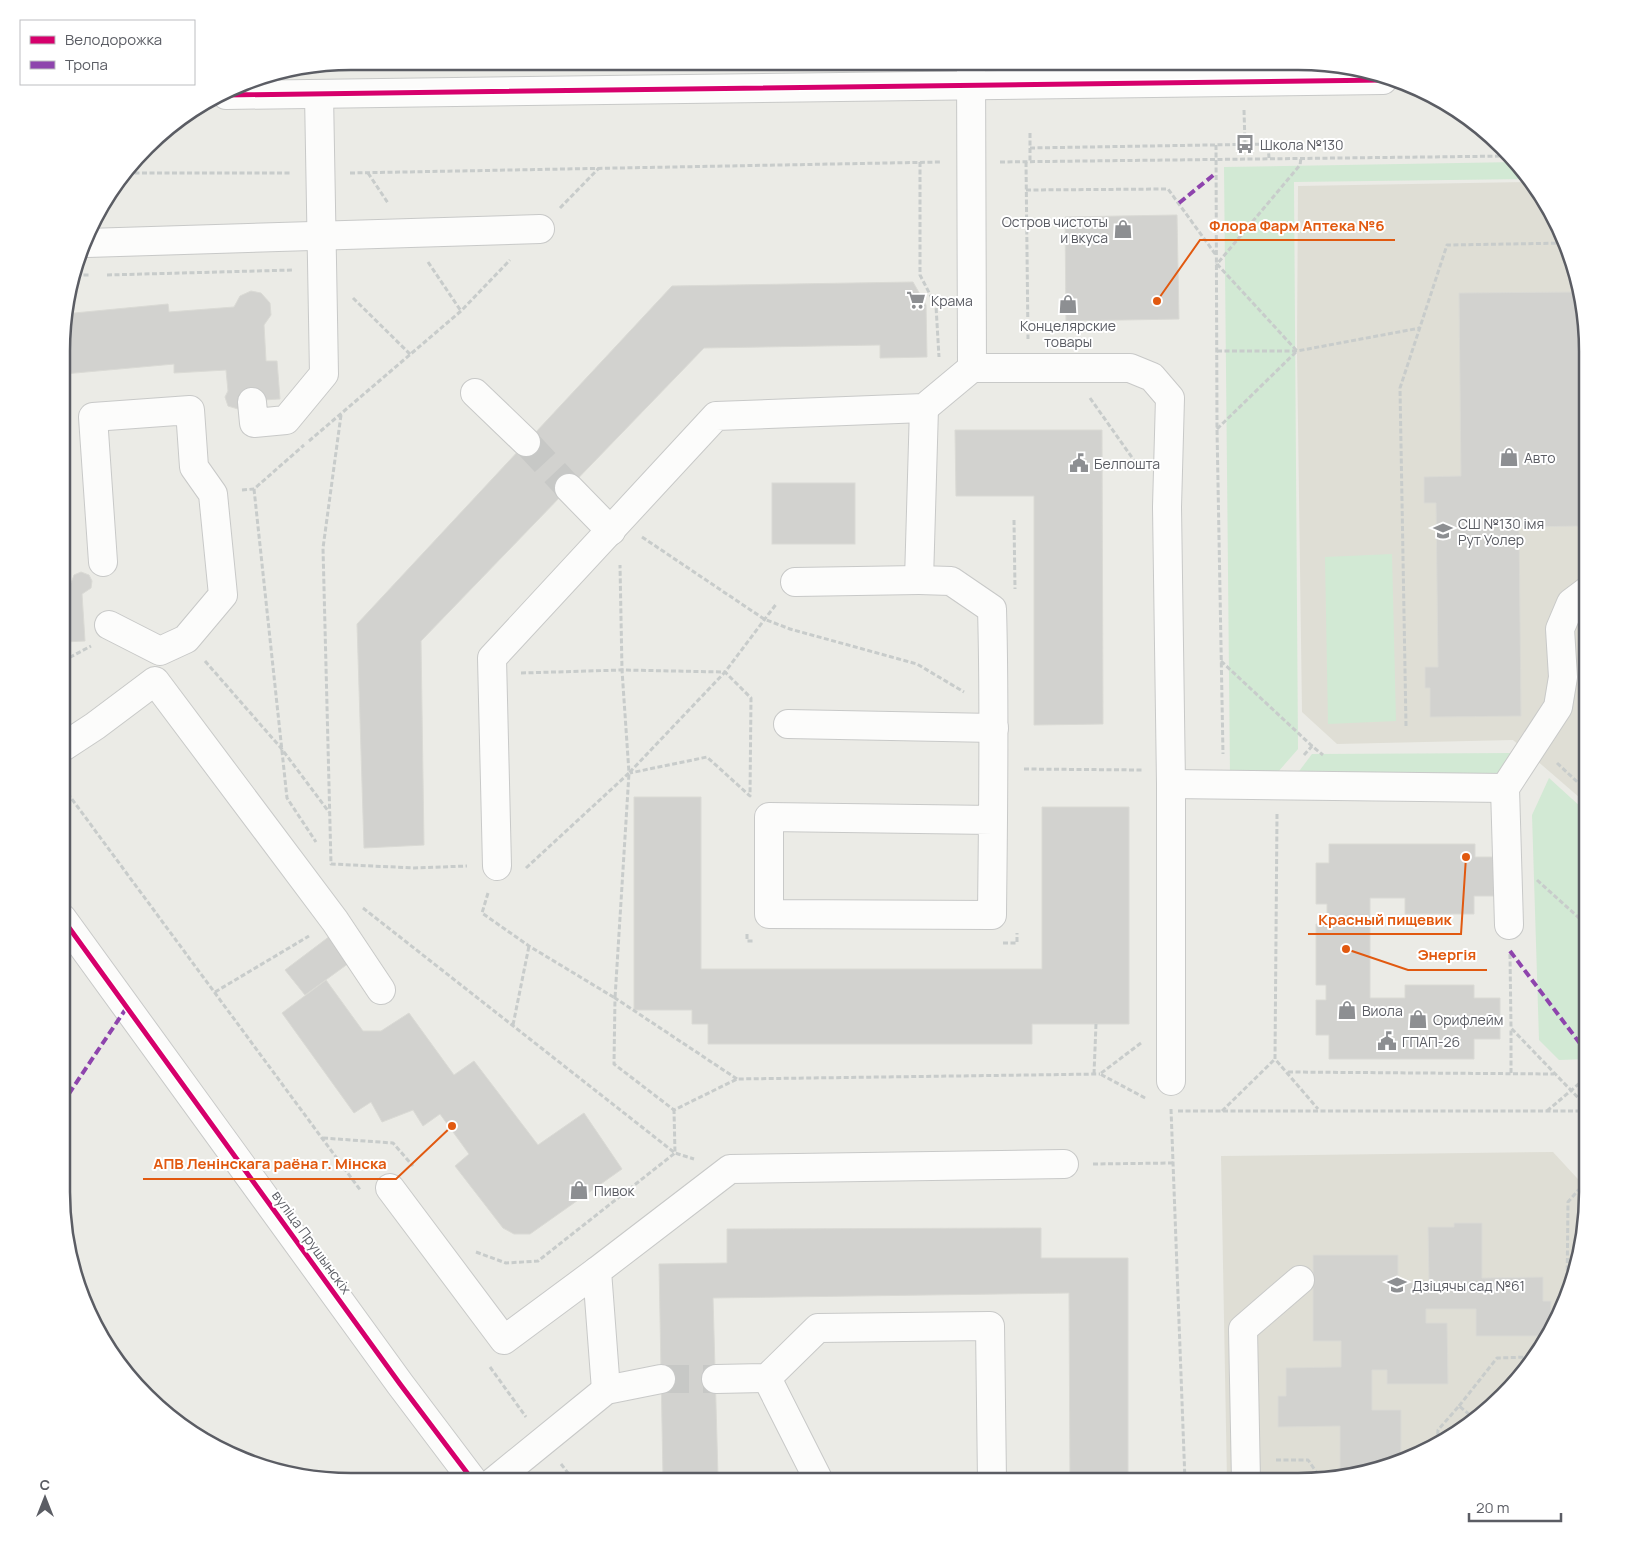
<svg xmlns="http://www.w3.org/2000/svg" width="1649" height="1543" font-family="Manrope,sans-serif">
<rect width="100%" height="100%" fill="#ebebe6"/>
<g fill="#dfded5">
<path d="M1530,182L1566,240L1587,331L1588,1006L1587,804L1513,740L1337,744L1302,712L1297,351L1298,186Z"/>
<path d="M1553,1152L1588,1190L1582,1249L1558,1320L1489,1410L1409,1460L1317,1481H1227L1221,1156Z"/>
</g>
<g fill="#d2e9d4">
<path d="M1517,162L1528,179L1294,182L1298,749L1271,780L1230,777L1224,167Z"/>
<path d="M1392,554L1396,721L1328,724L1325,557Z"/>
<path d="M1515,753L1501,780L1291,782L1312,754Z"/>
<path d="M1549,778L1582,808L1585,1024L1588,1028V1059L1559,1060L1539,1040L1532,815Z"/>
</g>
<g fill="#d2d2cf" stroke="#dadad5">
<path d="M1177,215L1179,319L1066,321L1065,217Z"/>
<path d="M913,282L926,305L927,357L880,358V345L704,348L421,641L424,845L364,848L357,624L672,286Z"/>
<path d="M251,291L261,293L270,303L271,315L264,325L266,361H277L280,399L246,401L238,409L228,406L225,397L228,391L226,370L174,373V364L64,374V314L168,304L169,312L234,307L240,296Z"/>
<path d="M1578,292L1587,331V526L1519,527L1521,716L1430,717V688H1425V667H1438L1436,503H1424V477L1461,476L1459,293Z"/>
<path d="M955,430H1102L1103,724L1034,725V496H956Z"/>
<rect x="772" y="483" width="83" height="61"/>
<path d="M81,572L89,575L92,581L91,588L82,594L85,641L63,642V584L71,583L74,575Z"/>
<path d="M634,797H701V969H1042V807H1129V1024H1032V1044H708V1024H692V1010H634Z"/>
<path d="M1329,844H1475V857H1500V896H1474V914H1405V898H1370V998H1405V985H1474V998H1500V1039H1474V1059H1329V1035H1316V1000H1326V985H1316V924H1327V904H1316V863H1329Z"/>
<path d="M330,936L349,963L305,995L285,970Z"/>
<path d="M326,980L363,1031H381L409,1013L454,1075L474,1061L538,1145L584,1113L622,1169L530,1234H514L503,1228L455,1166L469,1154L440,1114L423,1126L413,1110L382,1122L371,1102L354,1113L282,1013Z"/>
<path d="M1454,1223H1482V1278L1543,1277V1301H1551V1329L1546,1336H1476V1309H1426V1323H1447L1448,1384H1387V1370H1372V1410H1401V1462L1340,1475V1426L1278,1427V1396H1286V1368L1341,1367V1341H1313V1255H1398V1283L1429,1282L1428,1227H1454Z"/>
<path d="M1041,1228V1258H1128V1481H1070L1069,1293L713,1298L718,1477H663L659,1264L727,1263V1229Z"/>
<path d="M772,1476V1481L718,1482V1477Z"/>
</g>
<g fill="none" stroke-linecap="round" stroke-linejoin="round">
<g stroke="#c7c8c6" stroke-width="28" stroke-dasharray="28 14" stroke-linecap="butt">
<path d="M526,442L569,488"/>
<path d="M661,1379H716"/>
</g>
<g stroke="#c8c9c8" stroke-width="30">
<g id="minor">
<path d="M971,62L972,368H1130L1152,377L1170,398L1167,507L1171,784V1081"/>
<path d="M226,95L1383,80"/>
<path d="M87,243L540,229"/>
<path d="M475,393L526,442"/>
<path d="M252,402L254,423L286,420L324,374L319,94"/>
<path d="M924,408L919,580L951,581L992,609C995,711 993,813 992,915L769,914V817L993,820"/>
<path d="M569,488L611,531"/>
<path d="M103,562L93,417L190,410L194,467L213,494L223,595L186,639L160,651L109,625"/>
<path d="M795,582L919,580"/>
<path d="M788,724L994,728"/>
<path d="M63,747L95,726L155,681L335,921L381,990"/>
<path d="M1171,784L1505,788"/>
<path d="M497,866L492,658L716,416L924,408L972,368"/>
<path d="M62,918L400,1384L474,1482"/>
<path d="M1509,925L1505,788L1558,707L1563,677L1560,629L1571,603L1587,591"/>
<path d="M390,1188L504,1340L597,1271"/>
<path d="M767,1378L819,1481"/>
<path d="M716,1379L767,1378L818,1328L990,1326L992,1481"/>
<path d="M606,1390L597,1271L730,1169L1064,1164"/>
<path d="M1246,1481L1243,1329L1300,1280"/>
<path d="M493,1482L606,1390L661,1379"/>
</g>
</g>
<g stroke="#c8cccb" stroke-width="3" stroke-dasharray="5 2.5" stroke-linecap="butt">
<path d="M1244,110L1245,144"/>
<path d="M1030,133V162"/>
<path d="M1216,145L1217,429L1223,754"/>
<path d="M1030,148L1268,144L1269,158"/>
<path d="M920,162V275L936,306L939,357"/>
<path d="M1000,162L1510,156"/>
<path d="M1026,162L1028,339"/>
<path d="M127,173H291"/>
<path d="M350,173L941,162"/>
<path d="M368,173L388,203"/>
<path d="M1026,190L1168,189L1216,255"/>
<path d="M560,208L599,168"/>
<path d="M428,262L461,311"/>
<path d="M76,275H91"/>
<path d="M107,275L293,270"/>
<path d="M353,298L411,355"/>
<path d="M1217,351H1297L1420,328"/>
<path d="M1090,398L1138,466"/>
<path d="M341,415L323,548L331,864L414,868L467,866"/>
<path d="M1217,429L1297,351L1217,264L1300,165L1301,158"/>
<path d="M309,441L461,311L510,260"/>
<path d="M254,489L287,798L316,842"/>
<path d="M242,490L254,489L304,445"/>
<path d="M1014,520L1015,589"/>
<path d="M642,537L764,619L790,629L917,664L964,692"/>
<path d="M63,661L91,646"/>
<path d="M205,661L281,748L329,812"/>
<path d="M1221,661L1312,746"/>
<path d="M521,673L622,670L725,672L751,698L750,796L707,757L630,773"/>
<path d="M1406,726L1400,388L1447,245L1566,243"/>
<path d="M1304,755L1312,746L1323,755"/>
<path d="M1557,763L1587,791"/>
<path d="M1024,769L1142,770"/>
<path d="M63,787L361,1191"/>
<path d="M1277,814L1275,1059L1318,1109"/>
<path d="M526,868L629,773L622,670L620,565"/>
<path d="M1537,880L1588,926"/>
<path d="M488,893L482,913L529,946L615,998L629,773L725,672L777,603"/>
<path d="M363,908L675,1153L694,1159"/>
<path d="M747,934V941H754"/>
<path d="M1003,943H1017V933"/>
<path d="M1510,954L1511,1028L1588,1108"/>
<path d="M215,992L309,936"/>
<path d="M513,1025L529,946"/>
<path d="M1141,1043L1100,1074L1147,1099"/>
<path d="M1288,1072L1554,1074"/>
<path d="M1511,1073V1029"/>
<path d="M1094,1074L1096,1024"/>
<path d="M737,1079L615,998L614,1064L674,1110L737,1079L1100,1074"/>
<path d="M1171,1109L1185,1481"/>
<path d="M1178,1111H1588"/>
<path d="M1222,1111L1275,1059"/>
<path d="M1547,1111L1588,1076"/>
<path d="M323,1138L393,1143L413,1166"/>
<path d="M1093,1164L1173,1163"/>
<path d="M476,1252L506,1263L538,1261L675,1153L674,1110"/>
<path d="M1567,1293L1568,1202L1588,1179"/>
<path d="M490,1367L526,1417"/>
<path d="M1459,1406L1497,1358L1530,1357"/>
<path d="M1437,1442L1438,1430L1459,1406L1475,1419"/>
<path d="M1276,1460H1308L1322,1480"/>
<path d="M561,1464L575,1482"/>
</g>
<use href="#minor" stroke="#fcfcfb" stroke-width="28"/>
<g stroke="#8e44ad" stroke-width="4" stroke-dasharray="8 4" stroke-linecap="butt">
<path d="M1179,203L1216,173"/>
<path d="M1510,951L1588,1054"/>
<path d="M62,1104L127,1007"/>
</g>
<g stroke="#fff" stroke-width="8">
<g id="cycleway">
<path d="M226,95L1383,80"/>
<path d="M62,918L400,1384L474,1482"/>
</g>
</g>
<use href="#cycleway" stroke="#d6006c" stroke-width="5"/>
</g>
<defs>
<g id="bus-bare" transform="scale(1.5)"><path d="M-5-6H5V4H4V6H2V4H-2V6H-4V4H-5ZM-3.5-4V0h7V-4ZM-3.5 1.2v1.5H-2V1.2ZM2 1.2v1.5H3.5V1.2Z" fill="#8d8f92" stroke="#fff" stroke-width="2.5" paint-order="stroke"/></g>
<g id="shop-bare" transform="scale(1.5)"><path d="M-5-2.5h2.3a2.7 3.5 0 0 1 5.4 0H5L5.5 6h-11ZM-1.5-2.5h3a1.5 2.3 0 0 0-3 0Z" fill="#8d8f92" stroke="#fff" stroke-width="2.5" paint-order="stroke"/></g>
<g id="supermarket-bare" transform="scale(1.5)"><path d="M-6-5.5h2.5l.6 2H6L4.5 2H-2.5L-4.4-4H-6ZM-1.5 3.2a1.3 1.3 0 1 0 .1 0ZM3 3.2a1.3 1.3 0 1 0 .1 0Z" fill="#8d8f92" stroke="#fff" stroke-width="2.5" paint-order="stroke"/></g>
<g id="civic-bare" transform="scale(1.5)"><path d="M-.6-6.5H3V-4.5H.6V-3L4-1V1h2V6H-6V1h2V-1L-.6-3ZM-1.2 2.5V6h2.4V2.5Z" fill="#8d8f92" stroke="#fff" stroke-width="2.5" paint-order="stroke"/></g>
<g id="school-bare" transform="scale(1.5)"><path d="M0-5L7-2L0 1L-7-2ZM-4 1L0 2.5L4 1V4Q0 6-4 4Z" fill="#8d8f92" stroke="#fff" stroke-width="2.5" paint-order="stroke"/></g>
</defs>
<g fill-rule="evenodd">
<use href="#bus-bare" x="1245" y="144"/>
<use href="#shop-bare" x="1123" y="229"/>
<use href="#supermarket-bare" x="916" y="300"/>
<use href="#shop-bare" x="1068" y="304"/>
<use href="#shop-bare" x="1509" y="457"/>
<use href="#civic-bare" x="1079" y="463"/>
<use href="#school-bare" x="1443" y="531"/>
<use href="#shop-bare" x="1347" y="1010"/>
<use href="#shop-bare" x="1418" y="1019"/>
<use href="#civic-bare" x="1387" y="1041"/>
<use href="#shop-bare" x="579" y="1190"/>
<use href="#school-bare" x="1397" y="1285"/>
</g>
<g text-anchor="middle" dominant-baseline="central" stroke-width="4" stroke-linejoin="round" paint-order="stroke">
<g font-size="14" fill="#5b5d64" stroke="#fff" text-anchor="start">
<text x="1260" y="144">Школа №130</text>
<text x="1108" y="221" text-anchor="end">Остров чистоты<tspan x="1108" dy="16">и вкуса</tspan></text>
<text x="931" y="300">Крама</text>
<text x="1068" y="325" text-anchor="middle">Концелярские<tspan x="1068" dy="16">товары</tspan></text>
<text x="1524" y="457">Авто</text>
<text x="1094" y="463">Белпошта</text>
<text x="1458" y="523">СШ №130 імя<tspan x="1458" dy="16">Рут Уолер</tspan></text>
<text x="1362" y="1010">Виола</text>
<text x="1433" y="1019">Орифлейм</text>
<text x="1402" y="1041">ГПАП-26</text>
<text x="594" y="1190">Пивок</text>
<text x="1412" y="1285">Дзіцячы сад №61</text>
</g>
<g font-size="14" fill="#5b5d64" stroke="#fff">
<text transform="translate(312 1242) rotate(54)">вуліца Прушынскіх</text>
</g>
</g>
<path d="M0 0H1649V1543H0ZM351 70H1298A281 281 0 0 1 1579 351V1192A281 281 0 0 1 1298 1473H351A281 281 0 0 1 70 1192V351A281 281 0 0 1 351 70Z" fill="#fff" fill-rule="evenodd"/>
<path fill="none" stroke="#5b5d64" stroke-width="2.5" d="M351 70H1298A281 281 0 0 1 1579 351V1192A281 281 0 0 1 1298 1473H351A281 281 0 0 1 70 1192V351A281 281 0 0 1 351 70Z"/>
<path fill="none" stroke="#e15910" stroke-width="2" d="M1157 301L1200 240H1395M1466 857L1461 934H1308M1346 949L1408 970H1487M452 1126L396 1179H143"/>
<g fill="#e15910" stroke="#fff" stroke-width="2">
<circle cx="1157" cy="301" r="5"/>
<circle cx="1466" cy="857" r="5"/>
<circle cx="1346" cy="949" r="5"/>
<circle cx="452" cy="1126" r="5"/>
</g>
<g font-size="15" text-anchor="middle" font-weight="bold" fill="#e15910" stroke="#fff" stroke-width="4" stroke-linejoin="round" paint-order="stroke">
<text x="1297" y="231">Флора Фарм Аптека №6</text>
<text x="1385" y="925">Красный пищевик</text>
<text x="1447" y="960">Энергія</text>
<text x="270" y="1169">АПВ Ленінскага раёна г. Мінска</text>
</g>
<rect x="20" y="20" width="175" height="65" fill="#ffffff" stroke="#bdbec1"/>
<rect x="30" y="36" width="25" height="8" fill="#d6006c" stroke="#bdbec1"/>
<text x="65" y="45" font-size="15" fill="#5b5d64">Велодорожка</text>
<rect x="30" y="61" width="25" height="8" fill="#8e44ad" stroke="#bdbec1"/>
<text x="65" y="70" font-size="15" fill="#5b5d64">Тропа</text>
<g transform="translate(45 1498)" stroke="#ffffff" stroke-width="4" paint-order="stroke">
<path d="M0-4L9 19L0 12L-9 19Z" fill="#5b5d64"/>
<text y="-8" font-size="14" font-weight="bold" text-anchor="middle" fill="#5b5d64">С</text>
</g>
<path d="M1469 1513v8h92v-8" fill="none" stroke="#5b5d64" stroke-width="2.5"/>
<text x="1476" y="1513" font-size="15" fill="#5b5d64" stroke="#ffffff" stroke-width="4" paint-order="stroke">20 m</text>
</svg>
